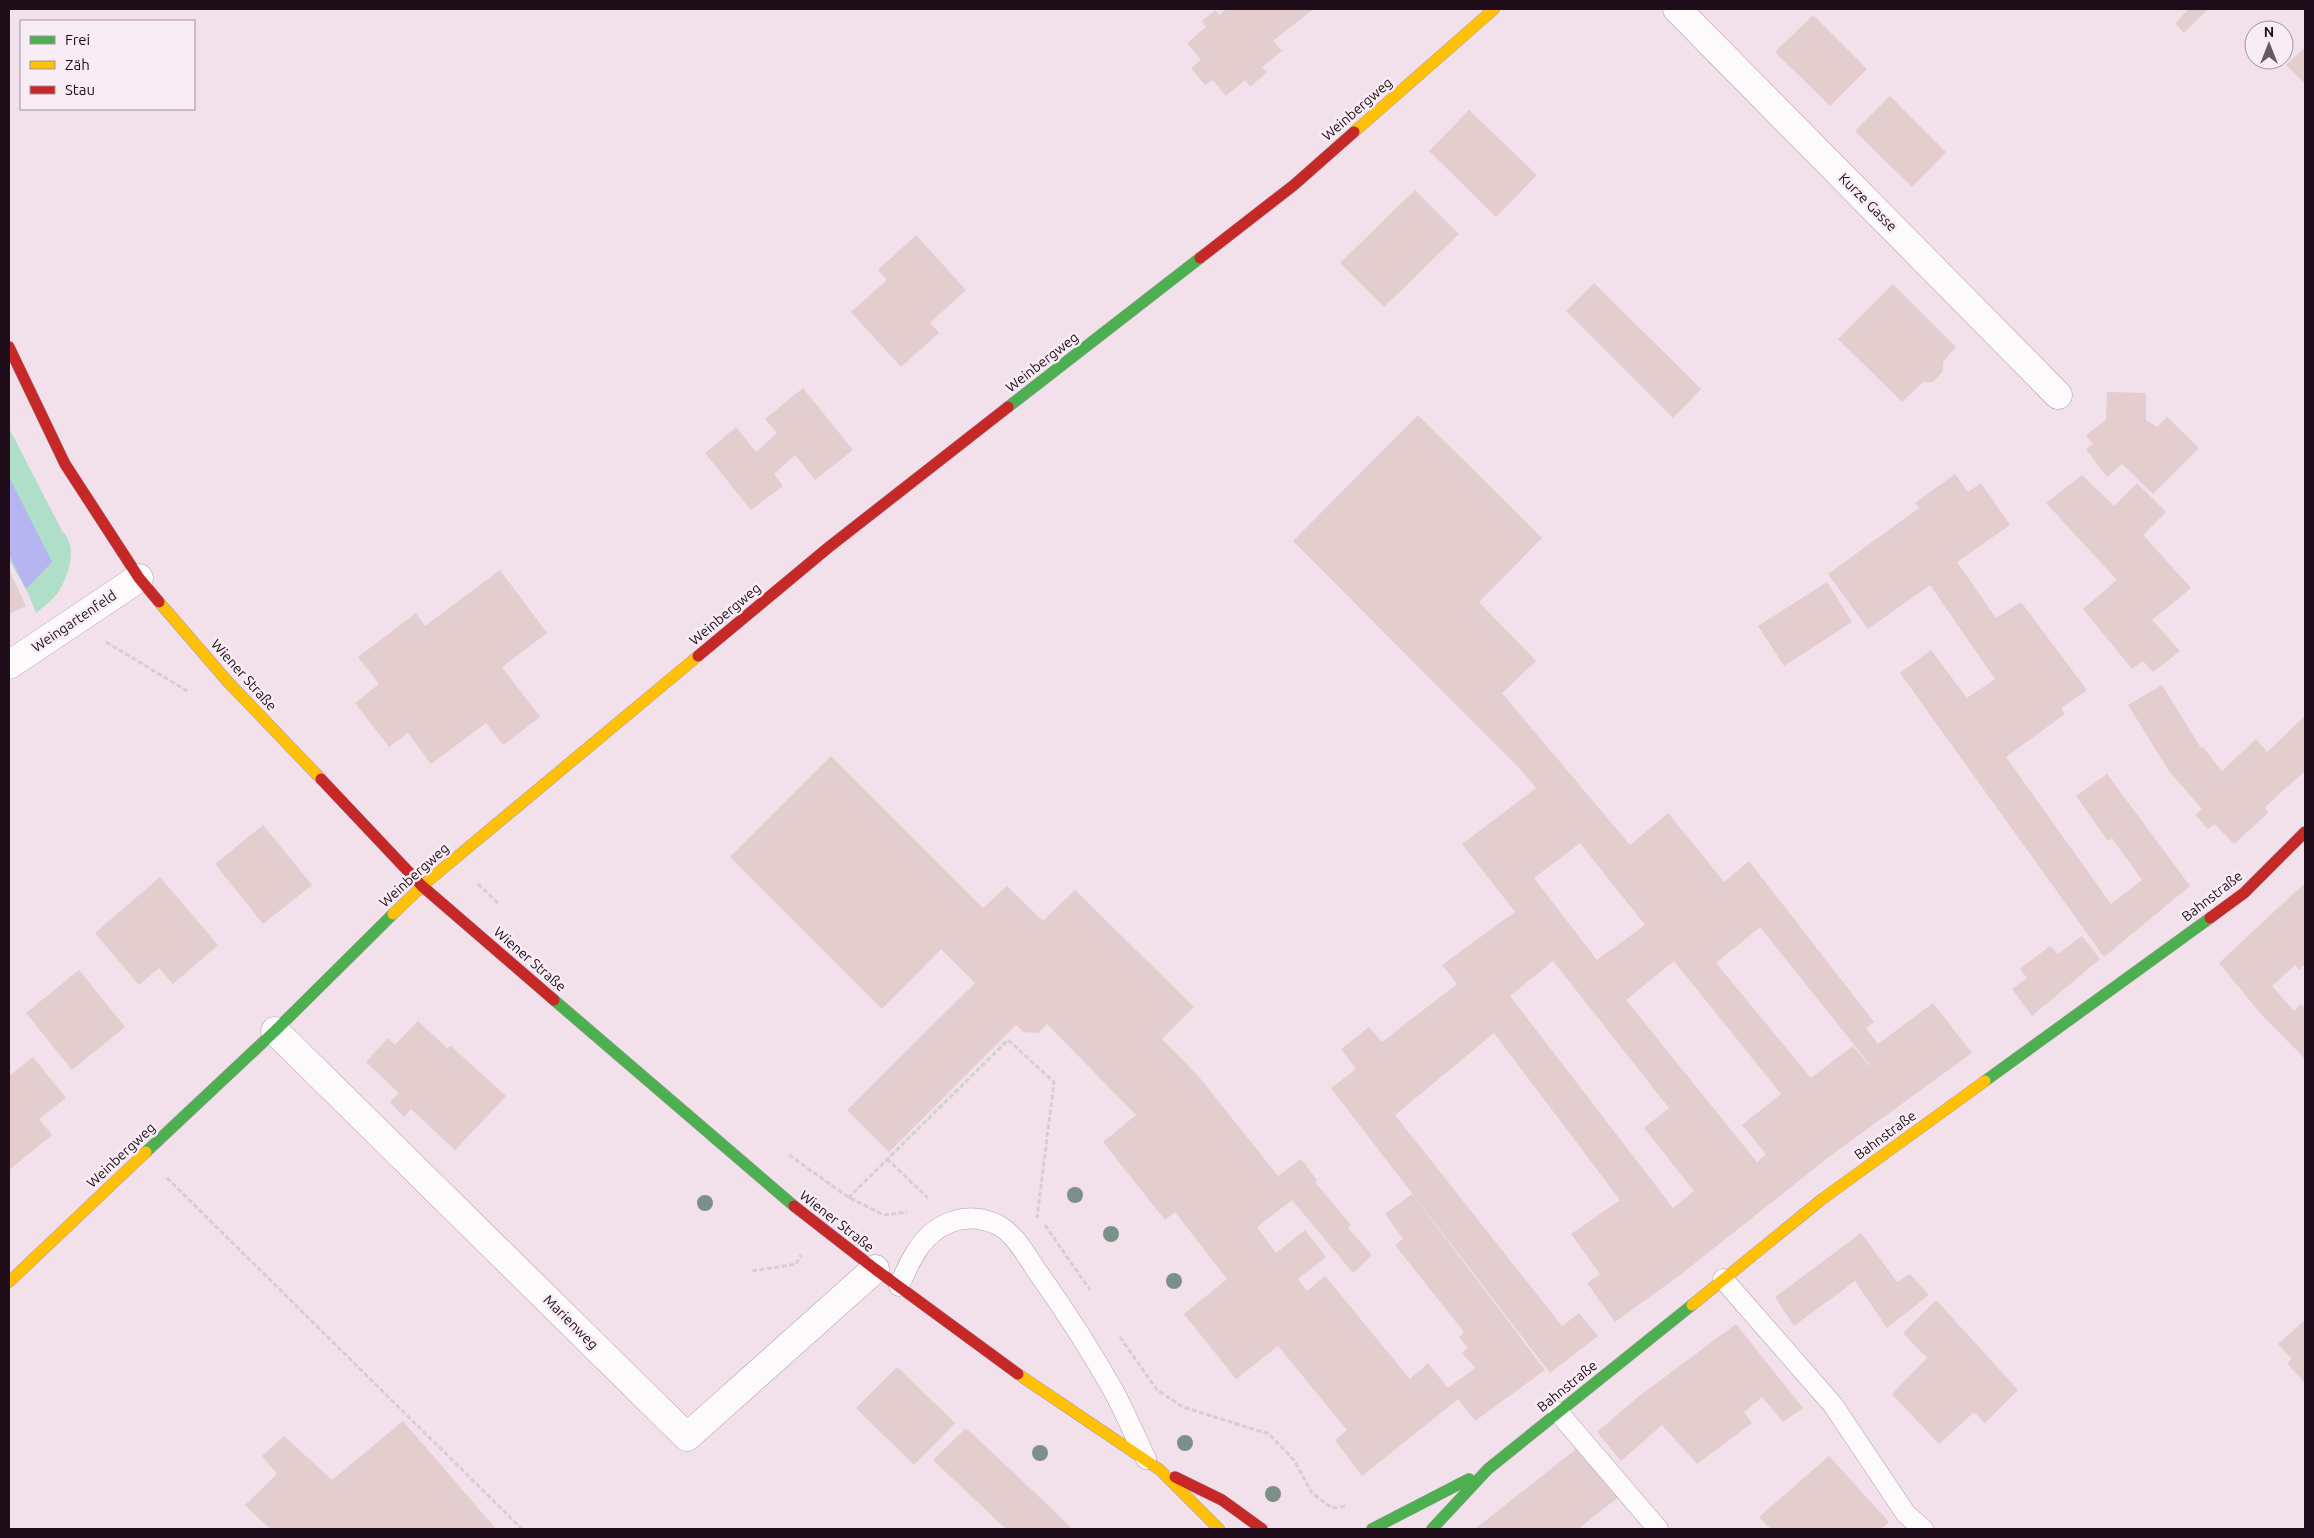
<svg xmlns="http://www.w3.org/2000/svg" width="2314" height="1538" font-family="Ubuntu,sans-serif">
<rect width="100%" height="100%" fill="#f2e0eb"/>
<path fill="#afdfc8" d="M9,428L62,531C79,547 68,578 57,594C51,601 43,607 36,613L28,593L9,559Z"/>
<path fill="#b6b5f1" d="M9,477L52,562L26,589L9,554Z"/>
<g fill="#e3cdce" fill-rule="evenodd">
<path d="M1227,9L1312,10L1273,41L1282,51L1262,67L1267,72L1250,87L1245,80L1226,96L1213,80L1205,85L1191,68L1201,60L1187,43L1206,27L1202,21L1215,10L1219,15Z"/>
<path d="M2189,9H2208L2184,33L2175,23Z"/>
<path d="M1813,15L1867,69L1830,106L1775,52Z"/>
<path d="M2305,47V84L2286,65Z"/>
<path d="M1890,96L1946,152L1912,187L1855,131Z"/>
<path d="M1469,110L1537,175L1496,217L1429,151Z"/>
<path d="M1415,190L1459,234L1384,307L1340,263Z"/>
<path d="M916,235L966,290L930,323L939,333L901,367L851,312L887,280L878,270Z"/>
<path d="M1594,283L1701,389L1673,418L1566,311Z"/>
<path d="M1893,284L1956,347L1943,362V371L1933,382H1923L1902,402L1838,339Z"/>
<path d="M803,388L853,450L815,480L795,455L774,474L783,486L751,510L705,453L736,427L756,452L777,433L765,419Z"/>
<path d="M2107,392L2146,393V420L2157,427L2167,417L2199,448L2153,494L2122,464L2107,477L2086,449L2093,444L2086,435L2106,420Z"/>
<path d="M1418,415L1542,538L1479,602L1536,661L1502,693L1630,845L1668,813L1724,882L1749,861L1874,1022L1866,1028L1878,1044L1933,1003L1972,1053L1830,1156L1680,1275L1615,1322L1587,1283L1600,1274L1571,1234L1620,1200L1494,1033L1395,1115L1562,1326L1579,1313L1598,1336L1550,1373L1331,1088L1356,1069L1341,1049L1369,1027L1382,1042L1457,984L1442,965L1515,912L1462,844L1536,788L1520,769L1293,541ZM1580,843L1645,925L1597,960L1534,878ZM1760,927L1871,1066H1870L1853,1046L1811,1078L1716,963ZM1553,961L1669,1108L1644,1128L1694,1191L1673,1208L1510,996ZM1674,961L1781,1094L1742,1125L1766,1154L1757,1162L1626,1000Z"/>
<path d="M1955,474L1968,492L1981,483L2010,525L1957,562L1996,618L2021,602L2087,690L2061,708L2065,714L2006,757L2111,904L2142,880L2112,838L2108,841L2076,796L2107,774L2190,886L2104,957L1900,673L1931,650L1967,698L1995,679L1930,585L1868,629L1828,574L1919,508L1915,503Z"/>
<path d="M2082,475L2114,506L2137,483L2166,512L2143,535L2191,588L2152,620L2180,651L2153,672L2143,661L2132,669L2083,609L2117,580L2046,503Z"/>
<path d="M9,569L26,606L9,614Z"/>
<path d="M500,570L547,633L502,667L540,717L503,745L486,723L431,764L408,733L389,747L355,703L379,684L358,657L416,613L425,626Z"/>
<path d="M1827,582L1852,622L1784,666L1758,626Z"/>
<path d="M2162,685L2201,748L2203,747L2222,771L2256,739L2267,752L2305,716V771L2265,807L2268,813L2234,844L2214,824L2208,829L2195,815L2202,809L2169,771L2128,705Z"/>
<path d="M831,756L983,908L1007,886L1043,921L1075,890L1194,1007L1162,1039L1200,1078L1278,1176L1301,1159L1317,1180L1315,1182L1351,1225L1348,1228L1372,1255L1353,1273L1292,1200L1257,1227L1276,1253L1305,1230L1326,1257L1298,1279L1307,1291L1325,1276L1410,1379L1428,1363L1448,1388L1475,1368L1462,1353L1468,1348L1459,1337L1464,1332L1395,1245L1403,1239L1385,1214L1412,1194L1545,1370L1475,1421L1458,1399L1362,1476L1335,1440L1347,1430L1278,1346L1236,1379L1184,1314L1227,1279L1175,1212L1165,1220L1103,1142L1136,1115L1047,1024L1038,1033L1024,1032L1016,1025L889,1152L847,1110L975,983L941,949L882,1009L730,857Z"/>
<path d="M263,825L312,885L263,924L215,864Z"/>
<path d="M160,877L218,945L173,984L159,968L139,985L95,933Z"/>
<path d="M2305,883V964L2299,970L2295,965L2272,986L2294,1011L2301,1004L2305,1008V1059L2260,1013L2219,963Z"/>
<path d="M2082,936L2100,959L2032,1016L2012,989L2027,978L2020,969L2050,946L2058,954Z"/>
<path d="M79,970L125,1027L72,1070L26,1013Z"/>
<path d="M418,1021L447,1048L451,1046L506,1096L455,1150L411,1109L404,1117L390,1102L399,1093L366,1062L388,1038L395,1045Z"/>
<path d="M33,1057L66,1098L39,1119L52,1135L9,1170V1076Z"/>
<path d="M1861,1233L1897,1282L1910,1274L1929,1295L1887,1328L1855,1281L1794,1326L1775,1297Z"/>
<path d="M1936,1300L2018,1390L1985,1423L1974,1412L1939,1444L1892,1394L1927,1358L1903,1333Z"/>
<path d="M2305,1320V1383L2287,1363L2292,1359L2278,1344Z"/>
<path d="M1736,1324L1803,1408L1783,1422L1762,1397L1744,1412L1752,1423L1697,1464L1662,1425L1621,1461L1597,1432L1638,1397Z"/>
<path d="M897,1367L955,1423L914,1465L856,1408Z"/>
<path d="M403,1421L496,1529H270L245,1505L277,1474L262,1456L284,1436L332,1480Z"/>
<path d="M966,1428L1048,1505L1072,1529H1006L933,1460Z"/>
<path d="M1581,1445L1621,1495L1578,1529H1475Z"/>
<path d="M1829,1456L1889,1522L1881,1529H1771L1759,1517Z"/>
</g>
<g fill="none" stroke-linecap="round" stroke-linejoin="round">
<g stroke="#ae9da8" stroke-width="21">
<g id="lane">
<path d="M1723,1279L1833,1405L1906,1514L1923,1529"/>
<path d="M899,1286C904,1275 909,1263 916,1252C933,1224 966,1209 998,1225C1015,1234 1026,1255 1037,1271C1064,1309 1090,1349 1113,1390C1125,1412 1135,1436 1146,1459"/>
<path d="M1558,1412L1658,1529"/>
</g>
</g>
<g stroke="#ae9da8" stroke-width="29">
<g id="street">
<path d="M1677,9L2058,395"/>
<path d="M9,665L139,578"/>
<path d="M275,1031L687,1437L875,1269"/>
</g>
</g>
<g stroke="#ae9da8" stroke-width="12">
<g id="fast">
<path d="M1008,407L1200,258"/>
<path d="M554,1000L794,1206"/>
<path d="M1985,1081L2210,918"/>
<path d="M146,1152L275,1031L393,914"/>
<path d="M1372,1529L1469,1479"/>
<path d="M1432,1529L1488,1469L1692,1305"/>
</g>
</g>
<g stroke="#ae9da8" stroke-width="12">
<g id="slow">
<path d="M1354,132L1494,9"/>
<path d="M159,602L228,682L321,779"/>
<path d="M393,914L422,886L698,656"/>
<path d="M9,1282L146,1152"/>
<path d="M1692,1305L1821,1200L1985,1081"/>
<path d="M1018,1374L1160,1470L1219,1529"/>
</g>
</g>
<g stroke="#ae9da8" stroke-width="12">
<g id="jam">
<path d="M1200,258L1294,185L1354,132"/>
<path d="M9,347L65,464L139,578L159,602"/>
<path d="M698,656L829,547L1008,407"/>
<path d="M321,779L422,886L554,1000"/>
<path d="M2210,918L2244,893L2305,832"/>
<path d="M794,1206L875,1269L1018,1374"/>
<path d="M1175,1477L1222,1500L1262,1529"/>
</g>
</g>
<g stroke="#d5cfd2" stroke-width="3" stroke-dasharray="5 2.5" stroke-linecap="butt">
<path d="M106,642L189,692"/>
<path d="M478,884L499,904"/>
<path d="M789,1155L848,1197L884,1215L907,1212"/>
<path d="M887,1159L928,1198"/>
<path d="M167,1178L522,1529"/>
<path d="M848,1198L1008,1040L1054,1082L1037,1218"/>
<path d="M1045,1225L1090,1290"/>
<path d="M752,1271L796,1264L801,1255"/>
<path d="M1120,1337L1157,1390L1183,1407L1269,1434L1294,1460L1312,1493L1332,1508L1346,1506"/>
</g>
<use href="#lane" stroke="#fdfafc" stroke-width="20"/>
<use href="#street" stroke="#fdfafc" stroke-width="28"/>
<use href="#fast" stroke="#4caf50" stroke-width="11"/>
<use href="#slow" stroke="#ffc107" stroke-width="11"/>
<use href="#jam" stroke="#c62828" stroke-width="11"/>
</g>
<g fill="#7b9088">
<circle cx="1075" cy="1195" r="8"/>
<circle cx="705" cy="1203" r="8"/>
<circle cx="1111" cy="1234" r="8"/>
<circle cx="1174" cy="1281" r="8"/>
<circle cx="1185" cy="1443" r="8"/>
<circle cx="1040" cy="1453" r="8"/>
<circle cx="1273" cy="1494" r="8"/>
</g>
<g text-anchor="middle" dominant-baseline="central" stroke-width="5" stroke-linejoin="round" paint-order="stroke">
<g font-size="14" fill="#1f0d19" stroke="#f8edf4">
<text transform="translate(1357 109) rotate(-41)">Weinbergweg</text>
<text transform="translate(1868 202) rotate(45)">Kurze Gasse</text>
<text transform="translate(1042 362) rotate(-38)">Weinbergweg</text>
<text transform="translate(725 614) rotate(-40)">Weinbergweg</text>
<text transform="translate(74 621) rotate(-34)">Weingartenfeld</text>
<text transform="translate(244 675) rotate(48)">Wiener Straße</text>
<text transform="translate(414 875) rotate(-42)">Weinbergweg</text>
<text transform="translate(2212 896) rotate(-38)">Bahnstraße</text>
<text transform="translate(530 959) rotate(41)">Wiener Straße</text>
<text transform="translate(1885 1135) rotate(-36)">Bahnstraße</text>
<text transform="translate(121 1155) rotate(-43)">Weinbergweg</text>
<text transform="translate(837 1221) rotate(38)">Wiener Straße</text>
<text transform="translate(571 1322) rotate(45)">Marienweg</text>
<text transform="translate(1567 1386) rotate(-39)">Bahnstraße</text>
</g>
</g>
<rect width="2314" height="1538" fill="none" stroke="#1f0d19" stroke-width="20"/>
<rect x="20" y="20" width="175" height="90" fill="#f8edf4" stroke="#a1939c"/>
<rect x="30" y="36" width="25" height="8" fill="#4caf50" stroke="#a1939c"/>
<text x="65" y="45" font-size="15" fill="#1f0d19">Frei</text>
<rect x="30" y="61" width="25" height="8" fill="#ffc107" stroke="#a1939c"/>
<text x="65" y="70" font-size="15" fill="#1f0d19">Zäh</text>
<rect x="30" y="86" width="25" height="8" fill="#c62828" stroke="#a1939c"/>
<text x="65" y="95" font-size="15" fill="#1f0d19">Stau</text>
<g transform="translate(2269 45)"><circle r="24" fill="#f8edf4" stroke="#a1939c"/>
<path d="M0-4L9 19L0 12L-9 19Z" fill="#695762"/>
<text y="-8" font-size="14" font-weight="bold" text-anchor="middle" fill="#1f0d19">N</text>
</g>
</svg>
